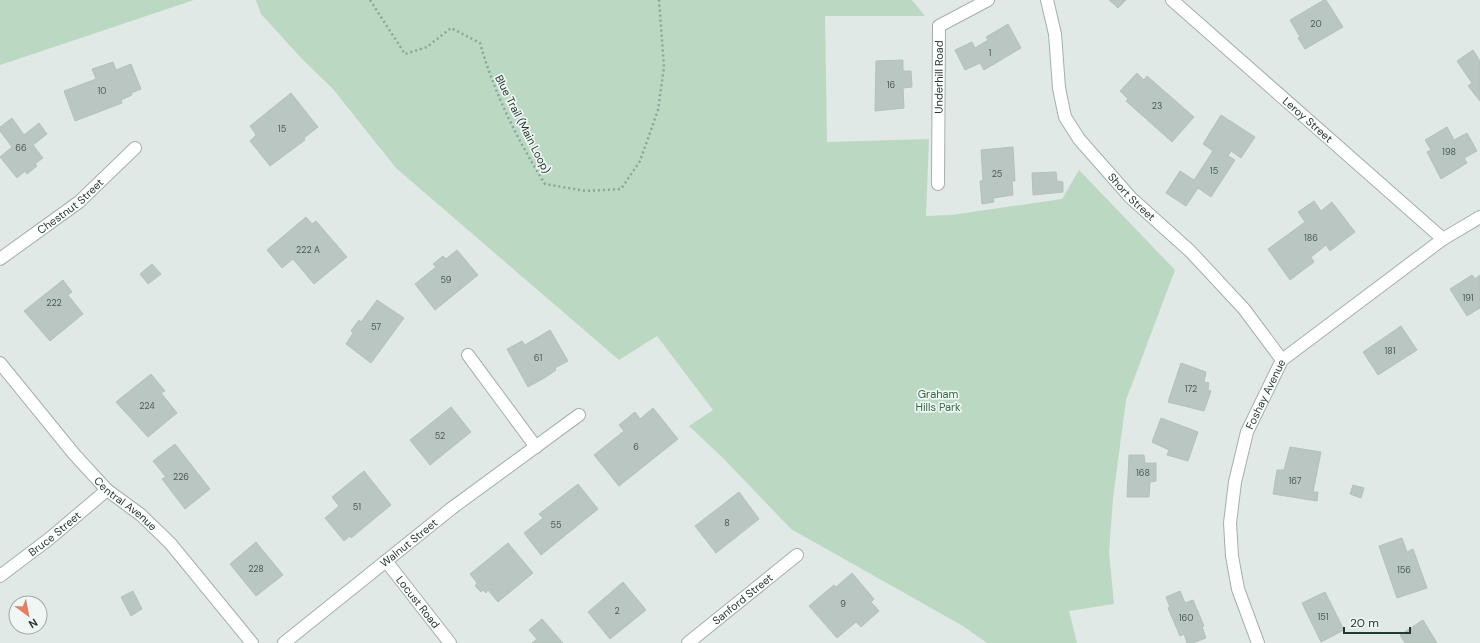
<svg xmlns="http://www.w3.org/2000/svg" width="1480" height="643" font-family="'DM Sans',sans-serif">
<rect width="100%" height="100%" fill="#e0e9e5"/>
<g fill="#bbd8c2">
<path d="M0,0H194L0,65Z"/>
<path d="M256,0H912L925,16H825L827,142L929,139L926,216L951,215L1062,199L1079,170L1175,270L1126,400L1113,498L1109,552L1114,604L1069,611L1077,643H987L963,626L791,529L723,458L689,426L713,410L657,336L619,360L396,168L333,89L303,60L261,14Z"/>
</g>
<g fill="#b9c6c1" stroke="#b3c2bb">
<path d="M1109,0H1126L1118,8Z"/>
<path d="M1324,0H1326L1343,27L1305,49L1298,38L1300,37L1290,20Z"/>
<path d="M1008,24L1021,48L984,70L980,63L965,70L955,50L972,42L975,48L988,40L986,37Z"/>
<path d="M1473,50L1480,61V101L1468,86L1472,83L1457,61Z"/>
<path d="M903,60V71H911L912,87L903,88L904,108L875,111L876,61Z"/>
<path d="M113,62L116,70L131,64L141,89L131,93L132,95L121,100L122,103L75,121L64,91L96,79L92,69Z"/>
<path d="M1137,73L1144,80L1147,76L1194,117L1172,142L1126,101L1128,99L1120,91Z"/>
<path d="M291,93L318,127L304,138L305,140L270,166L250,141L256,135L250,126Z"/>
<path d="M1221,115L1255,137L1241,158L1231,151L1228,156L1235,160L1211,197L1198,188L1186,206L1166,193L1180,171L1194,180L1213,151L1203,144Z"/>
<path d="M12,118L24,135L39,123L47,134L33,145L43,158L35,164L37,166L27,174L25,171L17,178L0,157L12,147L0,131V127Z"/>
<path d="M1447,127L1454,140L1467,133L1477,151L1464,158L1467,163L1441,179L1427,152L1431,150L1425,140Z"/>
<path d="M1013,147L1015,181H1012L1013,195L993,198L994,202L982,204L980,181H983L981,150Z"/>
<path d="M1056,172L1057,181L1063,182V192L1033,195L1032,173Z"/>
<path d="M1314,201L1321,211L1332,202L1355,232L1330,251L1326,245L1311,257L1314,262L1290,280L1268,249L1305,222L1298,212Z"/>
<path d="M306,217L312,224L316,221L347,257L314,284L293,259L282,268L267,250Z"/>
<path d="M457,250L478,275L435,310L415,284L436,267L433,264L443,256L446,259Z"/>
<path d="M152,264L161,274L148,284L140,274Z"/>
<path d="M1472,275L1475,279L1480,275V308L1467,316L1450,289Z"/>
<path d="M63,280L72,292L68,295L83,314L50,341L24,311Z"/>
<path d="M377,300L404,318L371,363L346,344L353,333L351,331L359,320L361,322Z"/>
<path d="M1401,326L1417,350L1378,375L1363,352Z"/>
<path d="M550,330L568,361L555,368L556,370L546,377L528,387L507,349L522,341L525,345Z"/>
<path d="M1181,363L1206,372L1204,382L1209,383L1208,390L1211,391L1204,411L1168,402Z"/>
<path d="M151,374L165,391L161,393L177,413L148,437L116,402Z"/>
<path d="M451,407L471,432L430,465L410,440Z"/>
<path d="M653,408L678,439L619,486L594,455L624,431L619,425L635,412L640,419Z"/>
<path d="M1161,418L1198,432L1188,461L1167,455L1169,450L1152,442Z"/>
<path d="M175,444L210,489L185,509L162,479L166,477L153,461Z"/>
<path d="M1290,447L1321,452L1313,492H1318L1317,501L1273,494L1277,470H1284Z"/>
<path d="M1129,455H1144L1145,463H1156V481L1150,482L1149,497H1127Z"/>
<path d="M364,471L391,505L351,538L350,536L344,541L325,518L339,506L332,497Z"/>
<path d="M578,484L598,509L541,555L524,533L543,518L539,514Z"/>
<path d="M1353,485L1364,488L1361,498L1350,494Z"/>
<path d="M739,492L759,519L716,553L695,526Z"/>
<path d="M1402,538L1407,552L1413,549L1427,588L1397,598L1379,546Z"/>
<path d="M256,542L283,575L256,596L230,564Z"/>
<path d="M508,543L533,573L498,602L488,590L486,593L483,590L481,592L475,586L477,583L470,574Z"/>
<path d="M852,573L874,599L871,602L879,611L861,627L856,622L837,638L809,606L834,585L836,587Z"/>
<path d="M623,582L646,610L610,639L588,612Z"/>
<path d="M133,591L142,609L131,616L121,597Z"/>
<path d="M1180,591L1185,603L1193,600L1204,626L1202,627L1206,638L1193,643H1187L1184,634L1180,636L1168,608L1170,607L1166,597Z"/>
<path d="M1325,592L1344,630L1321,642L1302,603Z"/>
<path d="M542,619L563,643H532L537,639L529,630Z"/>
<path d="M1423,620L1437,643H1405L1400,635Z"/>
</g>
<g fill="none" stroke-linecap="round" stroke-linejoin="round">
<g stroke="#a4b0ab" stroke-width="14">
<g id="minor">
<path id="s1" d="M1047,0L1055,34L1059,88L1065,117L1079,139L1131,198L1190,251L1244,309L1282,360"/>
<path id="s2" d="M1172,0L1443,239"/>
<path id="s3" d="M938,184L939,26L988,0"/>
<path id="s4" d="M0,259L79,202L135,148"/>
<path d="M468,355L536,447"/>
<path id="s5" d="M0,363L74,454L107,490L141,515L170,543L252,643"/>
<path id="s6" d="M386,561L450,643"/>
<path id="s7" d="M0,576L49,539L107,490"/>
<path id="s8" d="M284,643L452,508L579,415"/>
<path id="s9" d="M688,643L797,555"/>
<path id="s10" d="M1258,643L1238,589L1232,556L1230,523L1235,482L1247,432L1282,360L1443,239L1480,217"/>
</g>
</g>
<path stroke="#84a99c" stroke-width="2.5" stroke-dasharray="2 3" stroke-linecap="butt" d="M370,0L405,54L427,47L451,28L480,43C494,93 518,141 545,184L586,191L621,189L640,161L658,110L664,67L659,0"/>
<use href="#minor" stroke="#fff" stroke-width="12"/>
</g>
<g text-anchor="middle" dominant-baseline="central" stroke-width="3.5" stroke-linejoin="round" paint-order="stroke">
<g font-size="9" fill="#485c55">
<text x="1316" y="24">20</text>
<text x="990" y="53">1</text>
<text x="891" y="85">16</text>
<text x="102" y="91">10</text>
<text x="1157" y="106">23</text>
<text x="282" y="129">15</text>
<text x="21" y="148">66</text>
<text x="1449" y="152">198</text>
<text x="1214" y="171">15</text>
<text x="997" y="174">25</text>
<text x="1311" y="238">186</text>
<text x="308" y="250">222 A</text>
<text x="446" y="280">59</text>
<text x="1468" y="298">191</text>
<text x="54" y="303">222</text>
<text x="376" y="327">57</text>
<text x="1390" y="351">181</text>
<text x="538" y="358">61</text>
<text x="1191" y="389">172</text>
<text x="147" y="406">224</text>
<text x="440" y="436">52</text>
<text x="636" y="447">6</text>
<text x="1143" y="473">168</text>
<text x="181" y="477">226</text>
<text x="1295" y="481">167</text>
<text x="357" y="507">51</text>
<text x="727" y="523">8</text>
<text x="556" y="525">55</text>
<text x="256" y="569">228</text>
<text x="1404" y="570">156</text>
<text x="843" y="604">9</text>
<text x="617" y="611">2</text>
<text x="1323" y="617">151</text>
<text x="1186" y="618">160</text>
</g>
<g font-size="11" fill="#233831" stroke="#f0f6f3">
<text stroke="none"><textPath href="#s3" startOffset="107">Underhill Road</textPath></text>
<text stroke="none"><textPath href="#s2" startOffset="181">Leroy Street</textPath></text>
<text transform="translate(523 124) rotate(63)">Blue Trail (Main Loop)</text>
<text stroke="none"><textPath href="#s1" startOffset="223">Short Street</textPath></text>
<text stroke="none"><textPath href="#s4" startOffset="88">Chestnut Street</textPath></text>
<text stroke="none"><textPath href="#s10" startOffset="259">Foshay Avenue</textPath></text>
<text stroke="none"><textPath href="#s5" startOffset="189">Central Avenue</textPath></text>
<text stroke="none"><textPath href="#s7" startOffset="69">Bruce Street</textPath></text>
<text stroke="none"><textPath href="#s8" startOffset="160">Walnut Street</textPath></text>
<text stroke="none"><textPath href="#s9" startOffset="70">Sanford Street</textPath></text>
<text stroke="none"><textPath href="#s6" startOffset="52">Locust Road</textPath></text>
</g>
<g font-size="11" fill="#326a45" stroke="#f0f6f3">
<text x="938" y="394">Graham<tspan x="938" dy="13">Hills Park</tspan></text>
</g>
</g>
<g transform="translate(28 615) rotate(148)"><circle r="19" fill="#f0f6f3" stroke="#9eaaa5"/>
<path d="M0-3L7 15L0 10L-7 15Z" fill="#e27f65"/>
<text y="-6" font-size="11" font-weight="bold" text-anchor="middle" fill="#233831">N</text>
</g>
<path d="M1344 627v6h66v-6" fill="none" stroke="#233831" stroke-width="2"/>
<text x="1350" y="627" font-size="12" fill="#233831" stroke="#f0f6f3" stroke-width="3" paint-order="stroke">20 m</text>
</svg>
